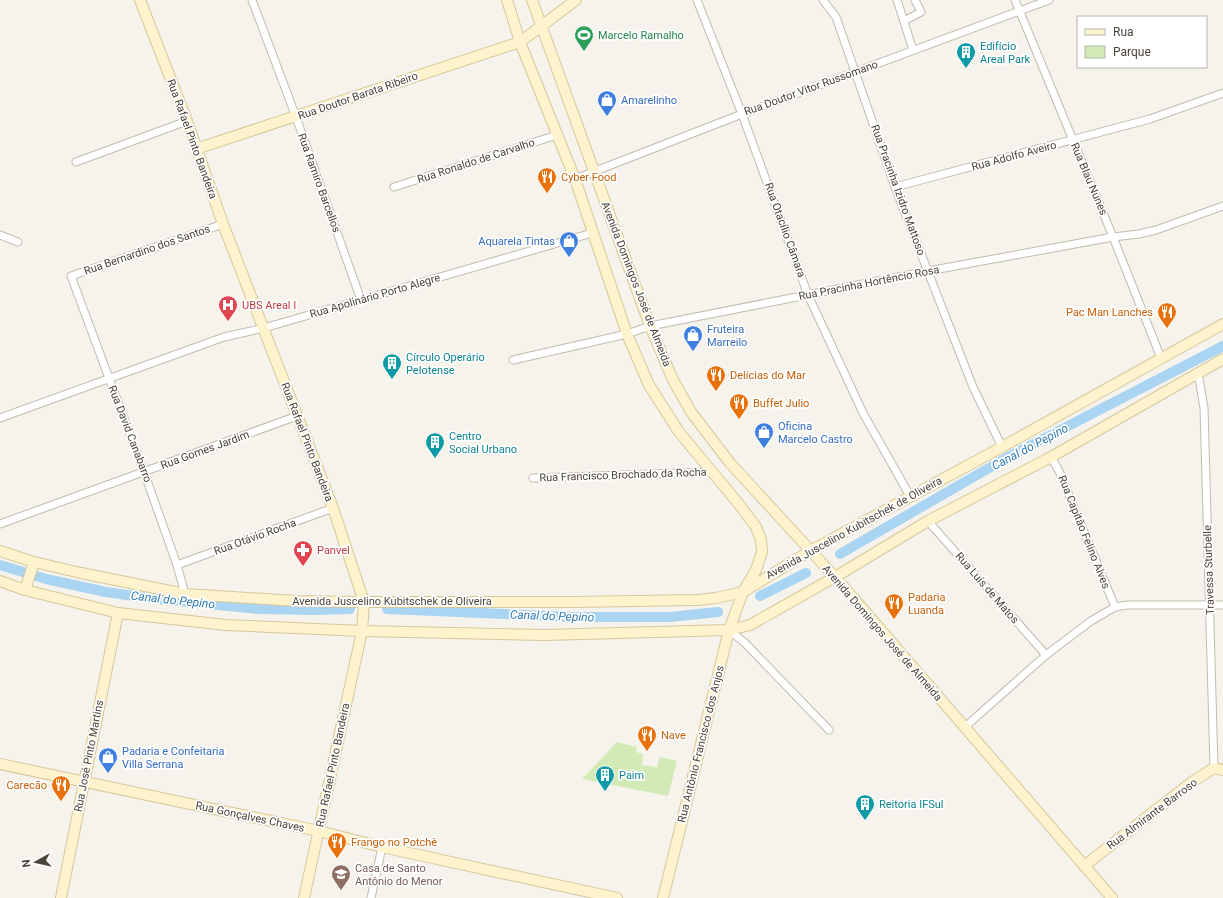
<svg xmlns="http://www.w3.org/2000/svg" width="1223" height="898" font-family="Roboto,sans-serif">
<rect width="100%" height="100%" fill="#f6f3ec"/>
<path fill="#d2eab5" d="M617,742L637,747L636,752L643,754L642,765L657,767L660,757L677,761L668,796L582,779Z"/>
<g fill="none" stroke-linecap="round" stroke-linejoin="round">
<g stroke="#a9d4f2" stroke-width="10">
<path d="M840,554L1008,457L1223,346"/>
<path d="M0,565L46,579L106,592L148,598L259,609L313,610L350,609"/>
<path d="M760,596L806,573"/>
<path d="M387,609L573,617H670L718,612"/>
</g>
<g stroke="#c2bbae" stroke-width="9">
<g id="street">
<path d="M252,0L296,117L361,300"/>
<path d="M697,0L742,114L808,295L863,413L910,496"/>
<path d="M823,0L836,17L895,187L973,387L1002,447"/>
<path d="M897,0L913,50"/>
<path d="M1015,0L1113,237L1161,358"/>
<path d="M904,21L921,12L915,0"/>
<path d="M76,162L187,121"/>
<path d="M575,179L742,114L1049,0"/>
<path d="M394,187L557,135"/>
<path d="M895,187L1150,119L1223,93"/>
<path d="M0,235L18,242"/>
<path d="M513,360L627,334L650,326L928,271L1113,237L1139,234L1156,230L1223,206"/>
<path d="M1198,373L1204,408L1214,768"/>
<path d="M0,418L224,337L264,328L592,233"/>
<path d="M1051,457L1059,471L1115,607"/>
<path d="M533,478L713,472"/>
<path d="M928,521L1046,655"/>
<path d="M0,524L297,416"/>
<path d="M177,565L333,508"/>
<path d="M185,594L177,565L144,472L71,276L223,224"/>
<path d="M729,630L745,643L829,730"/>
<path d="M965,727L1046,655L1091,621L1115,607L1127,605H1223"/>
<path d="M371,898L382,847"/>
</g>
</g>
<g stroke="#d6c79b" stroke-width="12">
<g id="secondary">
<path d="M140,0L187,121L223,224L333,508L364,602L362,631L304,898"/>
<path d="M507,0L520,42L575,179L627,334L649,385L679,432L738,503L756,527L761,540L762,552L756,570L743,592L729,630L663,898"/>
<path d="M532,0L650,326L673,380L691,412L730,463L843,586L1112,898"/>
<path d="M196,149L520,42L576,0"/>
<path d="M0,551L34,562L81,573L185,594L297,601L364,602H572L698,600L716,598L743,592L810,551L1002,447L1223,324"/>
<path d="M0,581L25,590L118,613L226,625L362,631L545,635L729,630L750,625L835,577L928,521L1051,457L1223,359"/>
<path d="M25,590L34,562"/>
<path d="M0,764L319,831L382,847L617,898"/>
<path d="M1084,866L1192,782L1214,768L1223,770"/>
<path d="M61,898L118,613"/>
</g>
</g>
<use href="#street" stroke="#fff" stroke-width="7"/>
<use href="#secondary" stroke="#fff3cd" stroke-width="10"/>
</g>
<defs>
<g id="stadium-pin" transform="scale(1)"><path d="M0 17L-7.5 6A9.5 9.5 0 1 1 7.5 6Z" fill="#2e9e5b" stroke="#fff"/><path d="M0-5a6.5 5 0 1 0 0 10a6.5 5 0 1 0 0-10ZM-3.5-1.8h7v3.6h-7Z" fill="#fff"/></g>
<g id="building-pin" transform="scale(1)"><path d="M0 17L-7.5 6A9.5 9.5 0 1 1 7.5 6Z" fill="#0f9aa8" stroke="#fff"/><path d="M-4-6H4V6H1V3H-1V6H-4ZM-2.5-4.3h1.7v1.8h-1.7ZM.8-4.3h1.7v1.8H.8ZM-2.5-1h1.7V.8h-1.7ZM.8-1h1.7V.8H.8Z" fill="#fff"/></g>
<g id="shop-pin" transform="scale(1)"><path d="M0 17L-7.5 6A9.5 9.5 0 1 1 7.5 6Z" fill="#3f7fe0" stroke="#fff"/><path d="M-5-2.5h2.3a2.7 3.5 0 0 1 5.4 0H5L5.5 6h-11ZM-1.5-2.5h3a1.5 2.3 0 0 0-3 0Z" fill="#fff"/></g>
<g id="restaurant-pin" transform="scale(1)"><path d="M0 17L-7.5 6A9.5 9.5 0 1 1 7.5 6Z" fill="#e8710a" stroke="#fff"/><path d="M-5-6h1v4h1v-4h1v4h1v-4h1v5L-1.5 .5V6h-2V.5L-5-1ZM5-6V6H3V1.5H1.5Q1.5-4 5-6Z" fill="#fff"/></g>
<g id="hospital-pin" transform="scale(1)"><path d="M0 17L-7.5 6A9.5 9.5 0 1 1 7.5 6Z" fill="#e0444e" stroke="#fff"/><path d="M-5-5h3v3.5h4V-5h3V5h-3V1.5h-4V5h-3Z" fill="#fff"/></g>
<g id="pharmacy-pin" transform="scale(1)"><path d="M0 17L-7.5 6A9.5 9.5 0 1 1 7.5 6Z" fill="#e0444e" stroke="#fff"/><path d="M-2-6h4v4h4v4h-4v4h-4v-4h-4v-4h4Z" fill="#fff"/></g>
<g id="school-pin" transform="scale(1)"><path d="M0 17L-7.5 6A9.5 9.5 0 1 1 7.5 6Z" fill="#8d6e63" stroke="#fff"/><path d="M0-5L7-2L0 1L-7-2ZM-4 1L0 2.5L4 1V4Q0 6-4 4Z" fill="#fff"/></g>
</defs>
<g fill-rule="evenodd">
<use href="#stadium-pin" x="584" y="35"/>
<use href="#building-pin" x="966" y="52"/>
<use href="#shop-pin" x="607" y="100"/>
<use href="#restaurant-pin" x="547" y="177"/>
<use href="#shop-pin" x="569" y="241"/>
<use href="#hospital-pin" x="228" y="305"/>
<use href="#restaurant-pin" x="1167" y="312"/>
<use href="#shop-pin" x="693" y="335"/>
<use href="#building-pin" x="392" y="363"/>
<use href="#restaurant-pin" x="716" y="375"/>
<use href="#restaurant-pin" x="739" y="403"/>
<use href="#shop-pin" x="764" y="432"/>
<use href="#building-pin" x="435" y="442"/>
<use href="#pharmacy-pin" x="303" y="550"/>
<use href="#restaurant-pin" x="894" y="603"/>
<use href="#restaurant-pin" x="647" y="735"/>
<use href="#shop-pin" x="108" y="757"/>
<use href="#building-pin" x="605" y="775"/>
<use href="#restaurant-pin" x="61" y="785"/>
<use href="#building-pin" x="865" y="804"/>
<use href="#restaurant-pin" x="337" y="842"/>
<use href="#school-pin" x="341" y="874"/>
</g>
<g text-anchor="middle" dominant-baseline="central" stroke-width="3.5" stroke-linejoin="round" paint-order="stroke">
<g font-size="11" fill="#27864d" stroke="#fff" text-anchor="start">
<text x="598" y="35">Marcelo Ramalho</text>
</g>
<g font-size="11" fill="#0d838f" stroke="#fff" text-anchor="start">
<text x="980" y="46">Edifício<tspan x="980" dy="13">Areal Park</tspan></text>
<text x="406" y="357">Círculo Operário<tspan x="406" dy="13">Pelotense</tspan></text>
<text x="449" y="436">Centro<tspan x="449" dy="13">Social Urbano</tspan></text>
<text x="619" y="775">Paim</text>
<text x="879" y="804">Reitoria IFSul</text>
</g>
<g font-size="11" fill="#4b4439" stroke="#fff">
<text transform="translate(811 88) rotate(-20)">Rua Doutor Vitor Russomano</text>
<text transform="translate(358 96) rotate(-19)">Rua Doutor Barata Ribeiro</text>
<text transform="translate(192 139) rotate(70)">Rua Rafael Pinto Bandeira</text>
<text transform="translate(1014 156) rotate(-15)">Rua Adolfo Aveiro</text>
<text transform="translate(476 161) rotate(-18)">Rua Ronaldo de Carvalho</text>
<text transform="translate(1089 179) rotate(67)">Rua Blau Nunes</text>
<text transform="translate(319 183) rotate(70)">Rua Ramiro Barcellos</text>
<text transform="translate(898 190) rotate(70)">Rua Pracinha Izidro Mattoso</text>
<text transform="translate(785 230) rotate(70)">Rua Otacílio Câmara</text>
<text transform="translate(147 250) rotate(-19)">Rua Bernardino dos Santos</text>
<text transform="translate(869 283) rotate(-11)">Rua Pracinha Hortêncio Rosa</text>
<text transform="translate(636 284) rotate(69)">Avenida Domingos José de Almeida</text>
<text transform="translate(375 296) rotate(-16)">Rua Apolinário Porto Alegre</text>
<text transform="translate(130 434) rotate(69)">Rua David Canabarro</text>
<text transform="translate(307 442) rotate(69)">Rua Rafael Pinto Bandeira</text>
<text transform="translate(205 450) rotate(-20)">Rua Gomes Jardim</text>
<text transform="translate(623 475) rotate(-2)">Rua Francisco Brochado da Rocha</text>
<text transform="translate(854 528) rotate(-29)">Avenida Juscelino Kubitschek de Oliveira</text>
<text transform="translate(1084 532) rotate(68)">Rua Capitão Felino Alves</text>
<text transform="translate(255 537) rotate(-20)">Rua Otávio Rocha</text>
<text transform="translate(1209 570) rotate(-92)">Travessa Sturbelle</text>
<text transform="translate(987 588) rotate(49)">Rua Luís de Matos</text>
<text x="392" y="601">Avenida Juscelino Kubitschek de Oliveira</text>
<text transform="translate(882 633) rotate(49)">Avenida Domingos José de Almeida</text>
<text transform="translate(701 744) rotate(-76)">Rua Antônio Francisco dos Anjos</text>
<text transform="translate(89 756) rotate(-79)">Rua José Pinto Martins</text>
<text transform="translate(333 765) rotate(-78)">Rua Rafael Pinto Bandeira</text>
<text transform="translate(1152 814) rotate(-37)">Rua Almirante Barroso</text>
<text transform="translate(250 817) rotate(12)">Rua Gonçalves Chaves</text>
</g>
<g font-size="11" fill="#366cbe" stroke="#fff" text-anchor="start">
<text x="621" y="100">Amarelinho</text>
<text x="555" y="241" text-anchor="end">Aquarela Tintas</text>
<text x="707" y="329">Fruteira<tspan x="707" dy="13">Marreilo</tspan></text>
<text x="778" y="426">Oficina<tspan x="778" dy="13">Marcelo Castro</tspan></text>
<text x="122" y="751">Padaria e Confeitaria<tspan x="122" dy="13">Villa Serrana</tspan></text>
</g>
<g font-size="11" fill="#c56008" stroke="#fff" text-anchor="start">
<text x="561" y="177">Cyber Food</text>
<text x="1153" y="312" text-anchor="end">Pac Man Lanches</text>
<text x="730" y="375">Delícias do Mar</text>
<text x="753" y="403">Buffet Julio</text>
<text x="908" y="597">Padaria<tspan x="908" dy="13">Luanda</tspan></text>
<text x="661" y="735">Nave</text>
<text x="47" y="785" text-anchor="end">Carecão</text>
<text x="351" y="842">Frango no Potchê</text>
</g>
<g font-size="11" fill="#be3a42" stroke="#fff" text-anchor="start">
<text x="242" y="305">UBS Areal I</text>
<text x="317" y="550">Panvel</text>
</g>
<g font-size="11" fill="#785e54" stroke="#fff" text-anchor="start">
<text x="355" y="868">Casa de Santo<tspan x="355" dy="13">Antônio do Menor</tspan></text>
</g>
<g font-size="12" font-style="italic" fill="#2e7ab2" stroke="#fff">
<text transform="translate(1030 447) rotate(-28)">Canal do Pepino</text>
<text transform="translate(173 600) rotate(6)">Canal do Pepino</text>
<text transform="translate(552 616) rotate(2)">Canal do Pepino</text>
</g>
</g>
<rect x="1077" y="16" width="130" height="52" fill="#ffffff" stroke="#b7b4b0"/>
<rect x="1085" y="29" width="20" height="6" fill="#fff3cd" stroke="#b7b4b0"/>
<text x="1113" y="36" font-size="12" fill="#4b4439">Rua</text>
<rect x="1085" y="46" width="20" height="12" fill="#d2eab5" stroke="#b7b4b0"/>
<text x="1113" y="56" font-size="12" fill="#4b4439">Parque</text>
<g transform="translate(36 862) rotate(262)" stroke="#ffffff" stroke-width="3" paint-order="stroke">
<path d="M0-3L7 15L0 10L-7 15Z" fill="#4b4439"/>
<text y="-6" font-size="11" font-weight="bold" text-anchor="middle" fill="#4b4439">N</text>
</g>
</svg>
